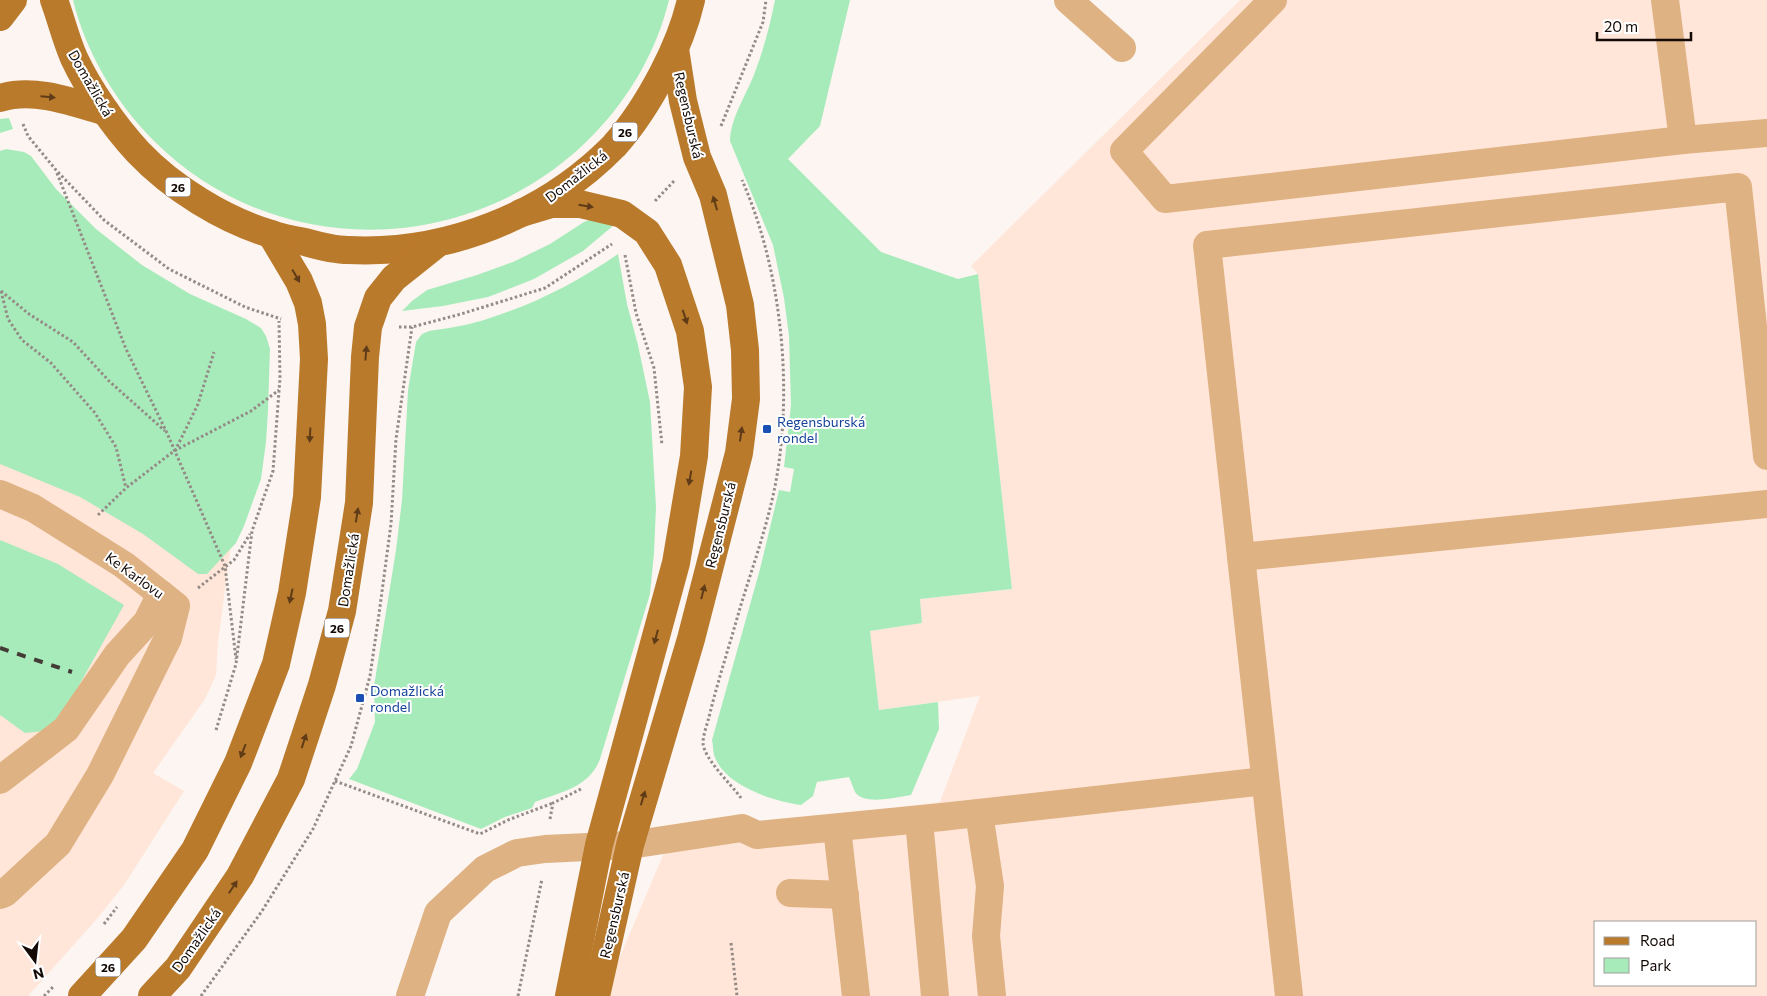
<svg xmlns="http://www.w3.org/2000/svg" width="1767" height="996" font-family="Commissioner,sans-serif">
<rect width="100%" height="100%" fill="#fcf5f1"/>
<g fill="#ffe6d8" fill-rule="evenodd">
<path d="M1240,0H1767V996H608L616,966L670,839L940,802L980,696L879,710L869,631L922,623L920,599L1012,589L978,274L971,266ZM1596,922H1756V985H1596Z"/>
<path d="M0,166L235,515L218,642L216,675L205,699L153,773L184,791L124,885L95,921L28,996H0Z"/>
</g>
<g fill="#a8ebbb">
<path d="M73,0H669C657,50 630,97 594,134C475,258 275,263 153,140C115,101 86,53 73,0Z"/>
<path d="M775,0H850L820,126L788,159L881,252L958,279L978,274L1012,589L920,599L922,623L870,631L879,710L938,702L939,729L911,795C897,797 864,806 855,792C853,788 851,781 849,777L817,782L813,796L801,805C773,801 724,786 714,755C713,750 713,745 712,740L760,569L779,490L790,492L794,469L784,467L791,405L789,336L784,298L773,245L730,141C731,116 747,94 755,72C764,48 770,25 775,0Z"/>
<path d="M9,118L13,129L0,133V119Z"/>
<path d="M6,149L24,152L31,156L56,189L96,229L142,265L190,294L246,319L261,328L266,336L270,349L268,411L266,442L261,479L244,526L236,543L207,574H198L143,534L80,497L0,464V151Z"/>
<path d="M597,217L620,220L583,251L534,279L488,297L443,306L402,311L412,301L427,290L477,275L513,262L550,244L584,222Z"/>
<path d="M618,254L627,304L638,345L650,402L656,507L654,553L650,594L600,759C590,787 561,792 535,802L532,808L505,817L481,829L349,779L357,769L375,722L374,686L396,550L402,500L408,390L416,342L422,334L429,331C449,328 470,325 490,318C537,303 577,282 618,254Z"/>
<path d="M0,540L58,564L124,605L54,730L25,733L0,715Z"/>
</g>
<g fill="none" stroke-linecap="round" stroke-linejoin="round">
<g stroke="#948b87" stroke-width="3" stroke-dasharray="2.5 2.5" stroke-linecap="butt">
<path d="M23,124L28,136L56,170L104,220L169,269L245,307L281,319"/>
<path d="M721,126L763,22L766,0"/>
<path d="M57,173L126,349L167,433L225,566L236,659"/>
<path d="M655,201L675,180"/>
<path d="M625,255L636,313L654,368L662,445"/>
<path d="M1,291L8,319L22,340L51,363L95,413L116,447L126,488"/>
<path d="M1,291L29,314L73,342L109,381L165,431"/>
<path d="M399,327H412L461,314L545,288L612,244"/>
<path d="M175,451L198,404L214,352"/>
<path d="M98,515L126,488L174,451L251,411L279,390"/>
<path d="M198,588L234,560L250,534"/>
<path d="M216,730L236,664L252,531L273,471L280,378L279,321"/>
<path d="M335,781L480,834L508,820L553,803"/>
<path d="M741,798C731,784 704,759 703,743C703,735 707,725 709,717C718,680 730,644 740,608C754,562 771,516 778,469C792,377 780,266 742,180"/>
<path d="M550,819L553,803L583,788"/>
<path d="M104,924L117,907"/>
<path d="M731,943L737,996"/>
<path d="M44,996L53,987"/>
<path d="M201,996L262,911L313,829L351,746L370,676L379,614L391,524L396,439L412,327"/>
<path d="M518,996L542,879"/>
</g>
<g stroke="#dfb284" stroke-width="28">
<path d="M1068,0L1122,48"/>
<path d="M1273,0L1124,151L1165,199L1683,140L1767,133"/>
<path d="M1665,0L1683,140"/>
<path d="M0,494L33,508L124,565L176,606L168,638L100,775L58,844L5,893L0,895"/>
<path d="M1241,557L1767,504"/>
<path d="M0,780L66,729L117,655L147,622L161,594"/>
<path d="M979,813L990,886L986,936L992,996"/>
<path d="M919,820L935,996"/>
<path d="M837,828L856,996"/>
<path d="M790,893L845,895"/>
<path d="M410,996L438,913L485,869L517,853L545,849L630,845L742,828L757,835L942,817L1265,781"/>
<path d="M1289,996L1207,245L1738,187L1767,456"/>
</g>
<g stroke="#ba7a2c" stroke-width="28">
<path d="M54,0C61,19 66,40 74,58C89,90 114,126 138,152C172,188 224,220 271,234C282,238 294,240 305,242C319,246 334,250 348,250C446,255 545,216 614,146C633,125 650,98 663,73C675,50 685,26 691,0"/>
<path d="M0,17L13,0"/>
<path d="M0,98C33,87 73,102 106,112"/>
<path d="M521,213L551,204H580L622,214L647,232L668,265L690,331L698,387L694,456L676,563L599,845L569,996"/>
<path d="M82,996L134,939L195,850L238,763L276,664L292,593L307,497L314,359L312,324L308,303L299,281L271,234"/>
<path d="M152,996L178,968L240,876L291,779L322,685L342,611L359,503L365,357L368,327L378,298L394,278L438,243"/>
<path d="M596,996L630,845L691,639L739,453L746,399L745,350L740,305L713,195L697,157L683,101L675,49"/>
</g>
<path stroke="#443b36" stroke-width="4" stroke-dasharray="9 9" stroke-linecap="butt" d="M0,648L72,672"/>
</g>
<defs><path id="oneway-solid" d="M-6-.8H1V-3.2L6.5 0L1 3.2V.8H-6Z" transform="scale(1.25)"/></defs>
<g fill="#5f3c17">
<use href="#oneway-solid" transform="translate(48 97) rotate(5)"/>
<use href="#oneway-solid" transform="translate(715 203) rotate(-106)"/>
<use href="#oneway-solid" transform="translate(586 206) rotate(9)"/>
<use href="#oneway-solid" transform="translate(296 276) rotate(60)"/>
<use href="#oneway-solid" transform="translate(685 317) rotate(72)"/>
<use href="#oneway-solid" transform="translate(366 353) rotate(-85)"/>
<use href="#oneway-solid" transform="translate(741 434) rotate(-82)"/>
<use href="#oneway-solid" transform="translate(310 435) rotate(93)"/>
<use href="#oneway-solid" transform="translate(690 478) rotate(100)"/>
<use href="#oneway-solid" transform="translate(357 515) rotate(-81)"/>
<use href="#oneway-solid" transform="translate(703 592) rotate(-76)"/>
<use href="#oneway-solid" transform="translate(291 596) rotate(102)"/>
<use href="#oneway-solid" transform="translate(656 637) rotate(105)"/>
<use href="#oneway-solid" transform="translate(304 741) rotate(-72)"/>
<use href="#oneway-solid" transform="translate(243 751) rotate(111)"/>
<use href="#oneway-solid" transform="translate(643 798) rotate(-73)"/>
<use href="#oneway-solid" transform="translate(233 887) rotate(-56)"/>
</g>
<g fill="#1a4fb4" stroke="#fff" stroke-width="2">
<rect x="762" y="424" width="10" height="10" rx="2.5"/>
<rect x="355" y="693" width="10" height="10" rx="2.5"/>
</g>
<g text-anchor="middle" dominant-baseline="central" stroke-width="4" stroke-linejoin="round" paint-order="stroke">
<g fill="#fff" stroke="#5a5450" stroke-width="1">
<rect x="612.5" y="122.5" width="25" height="19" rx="4"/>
<rect x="165.5" y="177.5" width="25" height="19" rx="4"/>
<rect x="324.5" y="618.5" width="25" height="19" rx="4"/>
<rect x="95.5" y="957.5" width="25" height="19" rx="4"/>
</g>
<g font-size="12" font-weight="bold" fill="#140a05">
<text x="625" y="132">26</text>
<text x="178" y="187">26</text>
<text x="337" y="628">26</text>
<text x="108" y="967">26</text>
</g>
<g font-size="14" fill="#140a05" stroke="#fff">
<text transform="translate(91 83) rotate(60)">Domažlická</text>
<text transform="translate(689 115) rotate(77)">Regensburská</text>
<text transform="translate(576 176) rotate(-38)">Domažlická</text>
<text transform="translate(720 525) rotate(-76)">Regensburská</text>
<text transform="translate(348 570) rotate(-81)">Domažlická</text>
<text transform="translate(135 575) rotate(36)">Ke Karlovu</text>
<text transform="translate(614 915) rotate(-77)">Regensburská</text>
<text transform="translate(196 940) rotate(-55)">Domažlická</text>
</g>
<g font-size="14" fill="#164399" stroke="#fff" text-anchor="start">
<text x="777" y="421">Regensburská<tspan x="777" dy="16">rondel</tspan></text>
<text x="370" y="690">Domažlická<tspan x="370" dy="16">rondel</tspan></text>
</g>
</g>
<rect x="1594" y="921" width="162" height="65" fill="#ffffff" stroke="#a19d9b"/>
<rect x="1604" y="937" width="25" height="8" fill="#ba7a2c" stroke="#a19d9b"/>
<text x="1640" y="946" font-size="15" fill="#140a05">Road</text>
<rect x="1604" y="958" width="25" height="15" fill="#a8ebbb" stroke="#a19d9b"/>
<text x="1640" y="971" font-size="15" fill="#140a05">Park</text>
<g transform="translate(35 961) rotate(165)" stroke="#ffffff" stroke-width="4" paint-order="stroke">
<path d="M0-4L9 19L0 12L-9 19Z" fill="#140a05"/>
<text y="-8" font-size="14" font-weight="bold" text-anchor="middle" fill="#140a05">N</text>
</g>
<path d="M1597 32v8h94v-8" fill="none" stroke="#140a05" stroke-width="2.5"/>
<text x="1604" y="32" font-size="15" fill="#140a05" stroke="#ffffff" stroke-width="4" paint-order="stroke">20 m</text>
</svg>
